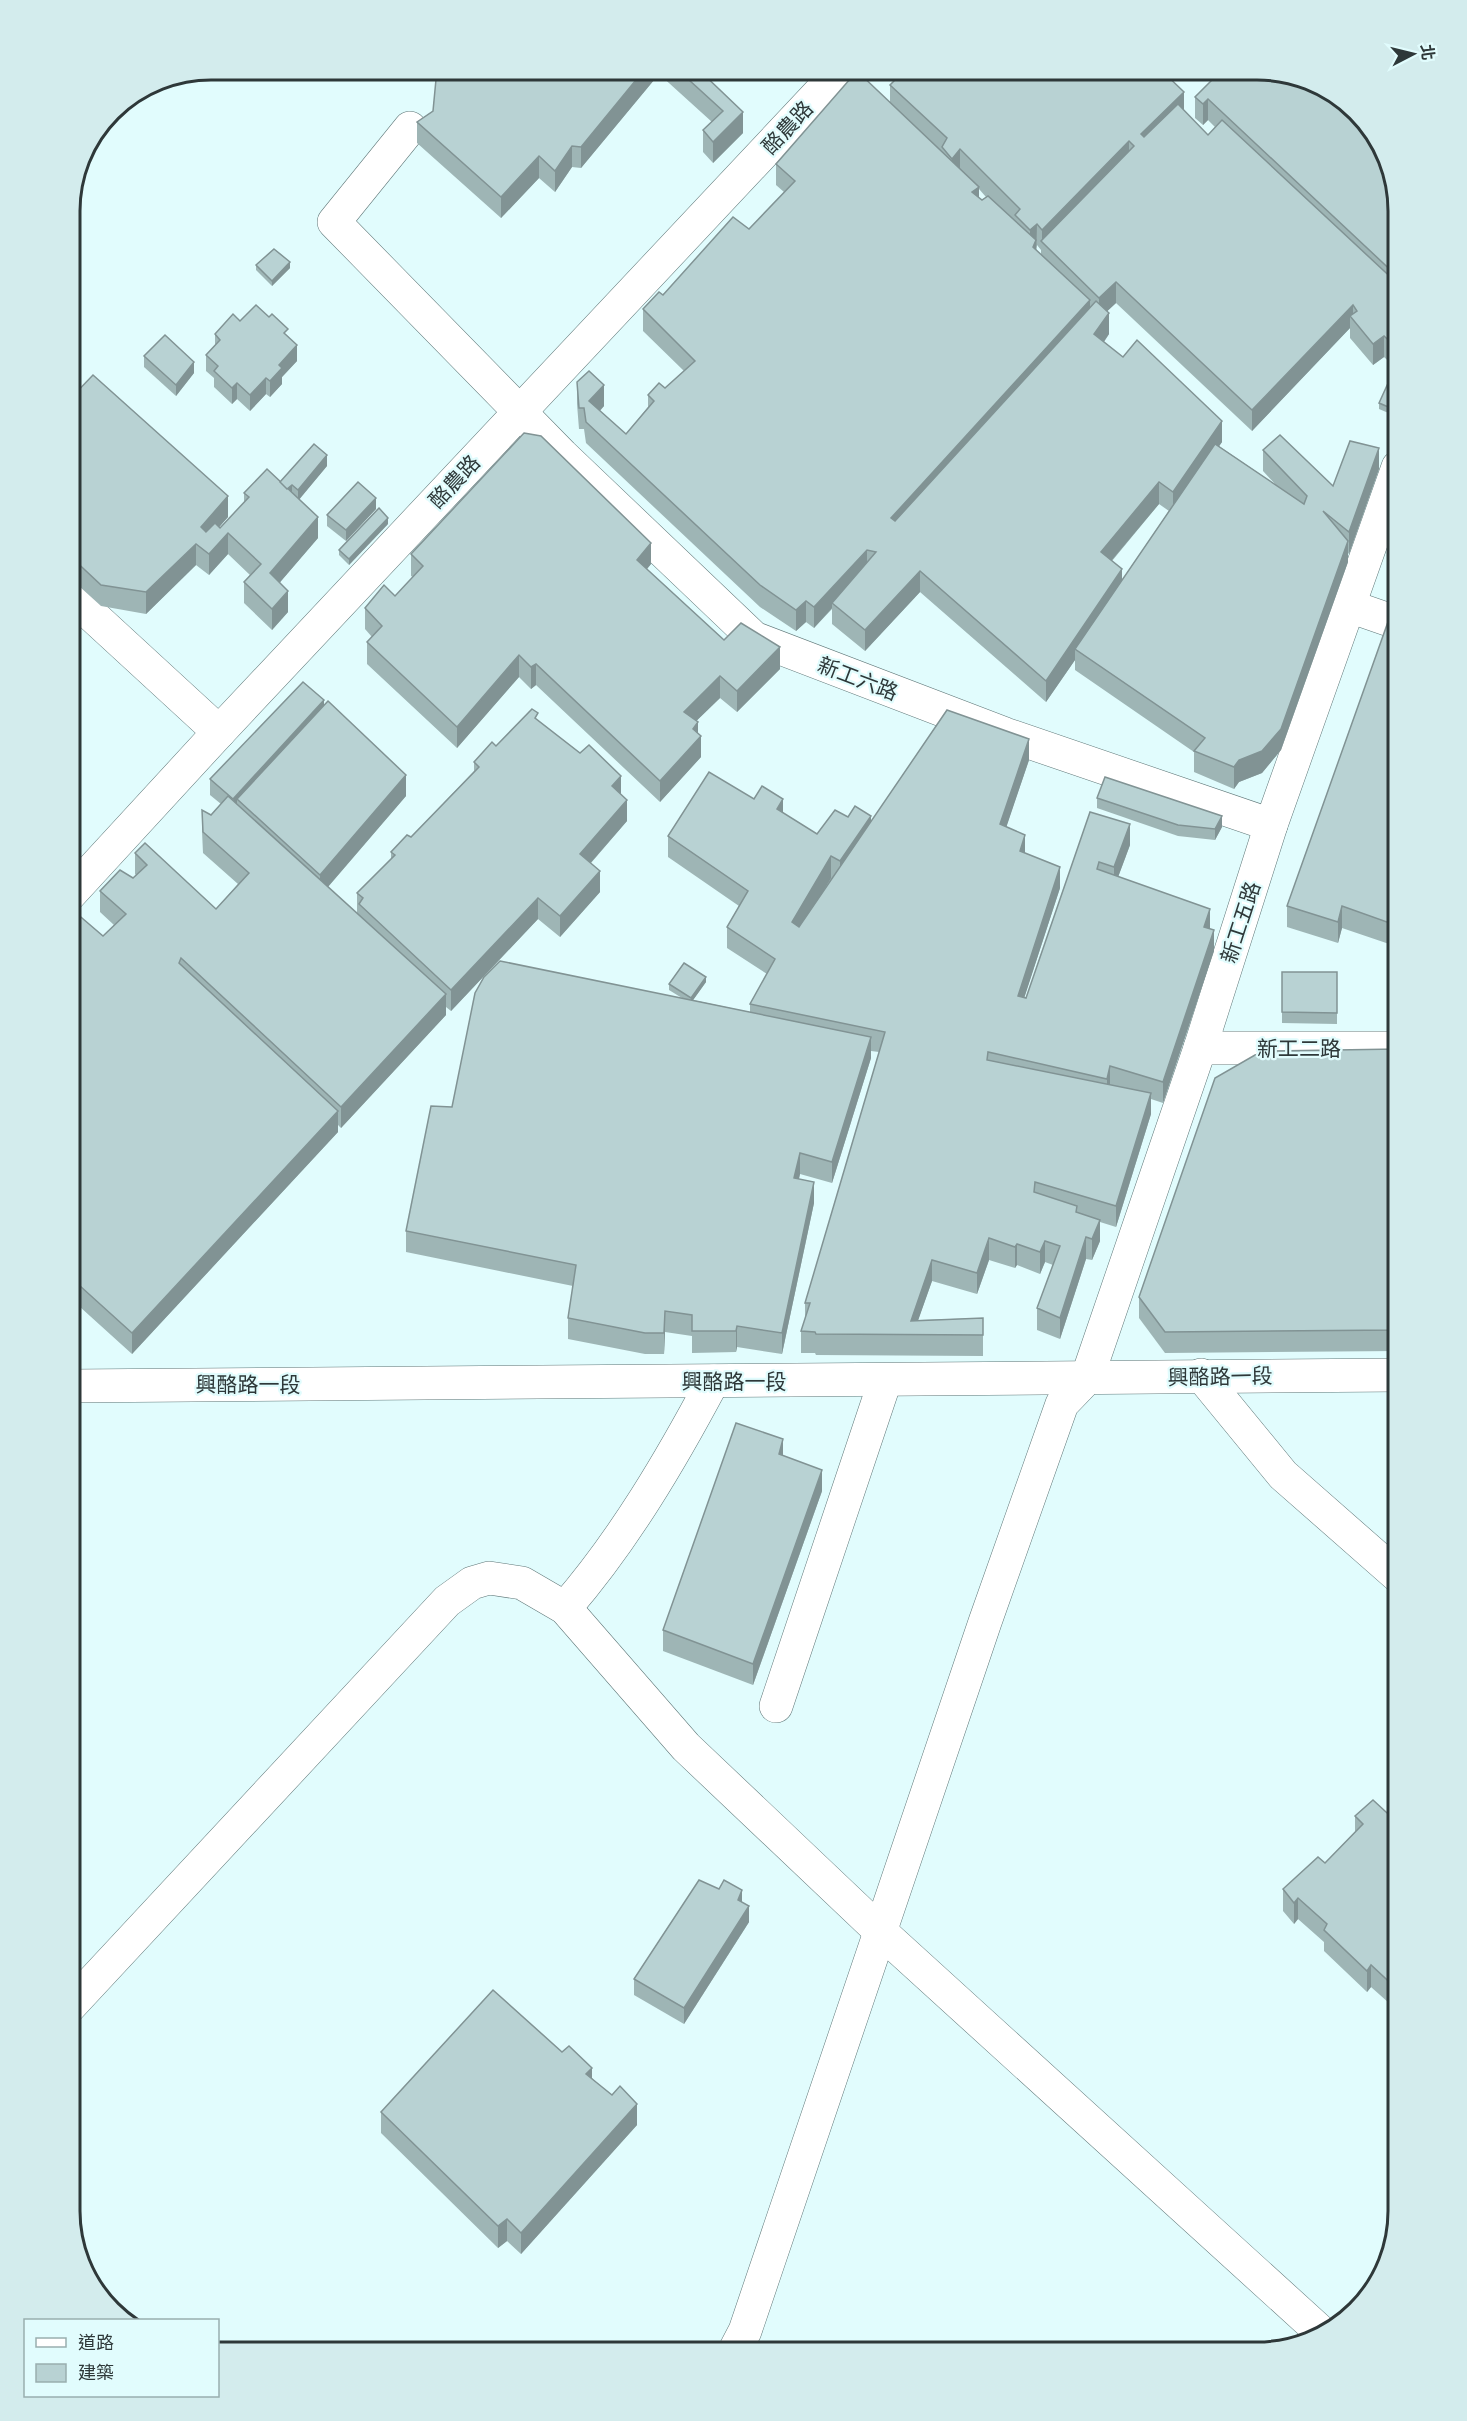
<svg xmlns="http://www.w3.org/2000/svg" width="1467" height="2421" font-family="'IBM Plex Sans','Noto Sans TC',sans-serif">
<rect width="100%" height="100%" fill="#e1fcfd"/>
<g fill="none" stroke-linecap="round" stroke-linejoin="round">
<g stroke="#607879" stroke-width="34">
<g id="minor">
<path d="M410,128L334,222L562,455L754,638L1005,734L1271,825"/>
<path d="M69,594L219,732"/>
<path d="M1349,606L1398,623"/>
<path d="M69,895L219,732L842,69"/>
<path d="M1200,1048H1398"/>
<path d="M1201,1375L1283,1475L1398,1576"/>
<path d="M69,1386L1398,1375"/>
<path d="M565,1608C624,1540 671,1460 713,1381"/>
<path d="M776,1706L885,1381"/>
<path d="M69,2007L447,1601L472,1583L489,1578L522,1583L565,1608L686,1747L881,1932L1323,2334"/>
<path d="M734,2352L745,2331L985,1622L1062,1404L1087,1378L1200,1048L1271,825L1398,467"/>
</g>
</g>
<use href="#minor" stroke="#fff" stroke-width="33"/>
</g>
<g fill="#9eb5b5" fill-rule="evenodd">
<path d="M437,69H698L743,133L713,163L703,152V130L712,122L659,74L581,168L572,167L555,192L539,178L501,218L417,143V122L433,111Z"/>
<path d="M892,69H1160L1184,111L1208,135L1215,127L1208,120L1203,125L1195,118V97L1216,76L1208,69H1266L1398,210V370L1384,357L1373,365L1350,338V328L1252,431L1116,303L1107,311L1109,334L1104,342L1222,442L1219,446L1276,485L1263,471V450L1333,486L1379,469L1349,554L1348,553V562L1281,750L1262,773L1239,782L1234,789L1194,772V752L1075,670V660L1046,702L920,592L865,651L832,624V609L814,628L806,622L796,631L760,607L586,443L584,429H579L577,404V382L604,406L600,411L626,434L648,407V395L665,388L684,371L643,331V309L749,229L784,192L776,185V164L890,102V85L900,75ZM979,189L986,197L982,200L979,198ZM1037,245L1041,250V255L1036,250ZM1159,504L1169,511L1122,580L1112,561Z"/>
<path d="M256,265L290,268L272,286L256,270Z"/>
<path d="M240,321L288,336L297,361L282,377V384L270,397L266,394L250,411L237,399L232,404L214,387V378L206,371V355L215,345V334Z"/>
<path d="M144,356L194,373L176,396L144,367Z"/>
<path d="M1398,381V417L1379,409V403Z"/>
<path d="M69,400L228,517L219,527L220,528L244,503V493L327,466L299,499L318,538L280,582L288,612L272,630L244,603V582L250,575L228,554L209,575L196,565L146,614L101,606L69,577Z"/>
<path d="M376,509L346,541L327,526V515Z"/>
<path d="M388,524L349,565L339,555V550Z"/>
<path d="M411,554L651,564L647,569L724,640L780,669L737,712L720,698L696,721L701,757L660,802L536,685L531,689L519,677L457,748L367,664V642L372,637L365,629V608L395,596L413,577L411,576Z"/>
<path d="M1398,606V947L1342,928L1338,943L1287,927V906Z"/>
<path d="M324,706L406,796L328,887L357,913V893L391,859V852L411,837L474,771V762L496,746L538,721L621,794L627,821L591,863L600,892L560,937L538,919L451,1011L446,1007V1015L341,1128L338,1125V1132L132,1354L69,1297V919L103,936L114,925L100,912V891L133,878L136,875L135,874V853L216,909L238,884L203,853L202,831V810L211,815L221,804L210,795V779Z"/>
<path d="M1029,760L1006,827L1025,854L1060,888L1024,998H1026L1090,812L1130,845L1118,877L1210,929L1214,951L1163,1103L1151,1099V1114L1116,1227L1100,1222V1241L1092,1260L1086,1259L1060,1339L1037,1330V1308L1053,1265L1045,1262L1040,1274L1017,1265L1015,1268L989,1260L977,1294L932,1281L918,1320L983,1318V1356L816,1355L815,1353H801V1331L805,1319V1303L879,1052L871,1051V1058L832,1183L800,1174L799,1179L814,1203L782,1354L737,1347L736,1352L692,1353V1336L665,1332L664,1354H645L568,1339V1318L573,1286L406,1252V1231L452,1107L682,998L669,990V984L706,982L693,1000L750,1012V1004L767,974L727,948V927L739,906L668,857V836L754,799L783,813L817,834L848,817L871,821Z"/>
<path d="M1097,798L1222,827L1215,840L1178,836L1097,808Z"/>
<path d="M1282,972H1337V1024L1282,1023Z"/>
<path d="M1398,1049V1351L1165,1353L1139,1318V1297Z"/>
<path d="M783,1455L822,1491L753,1685L663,1651V1630Z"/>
<path d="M1355,1816L1398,1823V2011L1371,1987L1367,1992L1324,1951V1942L1298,1919L1294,1924L1283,1911V1889L1325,1863L1355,1832Z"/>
<path d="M742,1902L749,1922L684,2024L634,1995V1979Z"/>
<path d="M592,2078L637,2125L521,2254L507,2241L498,2248L381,2133V2112Z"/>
</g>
<g fill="#819394">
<path d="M645,69H659V74L581,168V147Z"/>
<path d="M1184,92V113L1141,156V134Z"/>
<path d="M1208,99V120L1203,125V104Z"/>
<path d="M743,112V133L713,163V142Z"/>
<path d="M1129,141V162L1042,242V230Z"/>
<path d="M572,146V167L555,192V171Z"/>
<path d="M960,149V170L952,180V159Z"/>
<path d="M539,156V178L501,218V197Z"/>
<path d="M979,187V208L972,192Z"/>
<path d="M1037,224L1036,262L1030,251V230Z"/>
<path d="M290,262V268L272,286V281Z"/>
<path d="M1116,282V303L1099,319V298Z"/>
<path d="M1090,300V322L891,539V518Z"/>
<path d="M1353,305V319L1350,316V328L1252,431V410Z"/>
<path d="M1109,313V334L1094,356V334Z"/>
<path d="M1384,336V357L1373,365V344Z"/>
<path d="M297,345V361L282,377V384L270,397V381L279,365Z"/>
<path d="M194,362V373L176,396V385Z"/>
<path d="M266,378V394L250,411V395Z"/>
<path d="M237,383V399L232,404V388Z"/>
<path d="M604,385V406L589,422V401Z"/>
<path d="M1222,421V442L1173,513V492Z"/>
<path d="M1379,448V469L1349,554V532Z"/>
<path d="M327,455V466L298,501V490Z"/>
<path d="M1159,482V504L1101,573V552Z"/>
<path d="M292,485V495L286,490Z"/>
<path d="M228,496V517L201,548V527Z"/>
<path d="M376,498V509L346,541V530Z"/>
<path d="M318,517V538L270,594V573Z"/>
<path d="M388,518V524L349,565V559Z"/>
<path d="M228,533V554L209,575V554Z"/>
<path d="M1348,541V562L1281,750L1262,773L1239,782L1234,789V767Z"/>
<path d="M651,543V564L637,581V560Z"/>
<path d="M196,544V565L146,614V592Z"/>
<path d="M867,550V571L832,603V608L814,628V607Z"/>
<path d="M1122,569V590L1075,649V660L1046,702V681Z"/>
<path d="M920,571V592L865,651V630Z"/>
<path d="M288,591V612L272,630V609Z"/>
<path d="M806,601V622L796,631V610Z"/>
<path d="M780,647V669L737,712V691Z"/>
<path d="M519,655V677L457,748V727Z"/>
<path d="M536,664V685L531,689V667Z"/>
<path d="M720,676V698L684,733V712Z"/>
<path d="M324,700V717L237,799V810L233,799Z"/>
<path d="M698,722V738L701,736V757L660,802V781Z"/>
<path d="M1029,739V760L1000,846V824Z"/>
<path d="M406,775V796L320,896V875Z"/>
<path d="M621,776V797L612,786Z"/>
<path d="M783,799V820L777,809Z"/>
<path d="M627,800V821L580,875V854Z"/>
<path d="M871,816V837L840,882V861Z"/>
<path d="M1222,816V827L1215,840V829Z"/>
<path d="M1130,824V845L1114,888V867Z"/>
<path d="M1025,835V856L1020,851Z"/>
<path d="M831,856V878L792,944V922Z"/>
<path d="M1060,867V888L1018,1017V996Z"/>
<path d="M600,871V892L560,937V916Z"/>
<path d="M538,898V919L451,1011V990Z"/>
<path d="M1342,906V928L1338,943V922Z"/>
<path d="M1210,909V930L1204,927Z"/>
<path d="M1214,930V951L1163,1103V1082Z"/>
<path d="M706,977V982L691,1003V998Z"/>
<path d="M446,994V1015L341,1128V1107Z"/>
<path d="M871,1037V1058L832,1183V1162Z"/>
<path d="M1110,1066V1087L1107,1100V1079Z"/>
<path d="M1151,1093V1114L1116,1227V1206Z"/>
<path d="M338,1111V1132L132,1354V1333Z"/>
<path d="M800,1153V1174L794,1199V1178Z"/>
<path d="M814,1182V1203L782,1354V1333Z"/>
<path d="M1100,1220V1241L1092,1260V1239Z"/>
<path d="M1086,1237V1259L1060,1339V1318Z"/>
<path d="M989,1238V1260L977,1294V1273Z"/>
<path d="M1045,1241V1262L1040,1274V1252Z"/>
<path d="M1017,1244V1265L1015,1268V1247Z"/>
<path d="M932,1260V1281L913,1335L911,1321Z"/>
<path d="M665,1311V1332L664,1354V1333Z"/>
<path d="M737,1326V1347L736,1352V1331Z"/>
<path d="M783,1439V1460L779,1454Z"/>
<path d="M822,1470V1491L753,1685V1664Z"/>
<path d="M742,1890V1907L738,1900Z"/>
<path d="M1298,1898V1919L1294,1924V1903Z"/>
<path d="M749,1906V1922L684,2024V2008Z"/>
<path d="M1371,1965V1987L1367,1992V1971Z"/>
<path d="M592,2068V2089L586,2074Z"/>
<path d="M637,2104V2125L521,2254V2233Z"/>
<path d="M507,2219V2241L498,2248V2226Z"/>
</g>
<g fill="#b8d2d3" stroke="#819394" stroke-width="1.5">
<path d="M437,69H645L581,147L572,146L555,171L539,156L501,197L417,122L433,111Z"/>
<path d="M677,69H698L743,112L713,142L703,130L723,111Z"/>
<path d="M906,69H922L923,70L924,69H1160L1184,92L1141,134L1144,137L1178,104L1208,135L1222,120L1398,284V349L1384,336L1373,344L1350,316L1357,311L1353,305L1252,410L1116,282L1099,298L1041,241L1134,146L1129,141L1042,230L1037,224L1030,230L1015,215L1020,209L960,149L952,159L942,147L947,138L890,85Z"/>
<path d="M1223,69L1230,76L1233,72L1231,69H1266L1335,93L1384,148L1398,210V277L1208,99L1203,104L1195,97Z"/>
<path d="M857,71L979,187L972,192L982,200L988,196L1036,240L1033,247L1090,300L891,518L895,521L1096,301L1109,313L1094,334L1123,357L1137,340L1222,421L1173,492L1159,482L1101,552L1122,569L1046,681L920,571L865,630L832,603L876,552L867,550L814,607L806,601L796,610L760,585L586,422L584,408H579L577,382L589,371L604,385L589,401L626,434L654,401L648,395L659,383L665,388L695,361L643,309L659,292L663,295L733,217L749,229L795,181L776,164Z"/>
<path d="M274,249L290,262L272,281L256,265Z"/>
<path d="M256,305L269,317L272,314L288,329L284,333L297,345L279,365L282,368L270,381L266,378L250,395L237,383L232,388L214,371L218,366L206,355L220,340L215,334L233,314L240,321Z"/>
<path d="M165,335L194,362L176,385L144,356Z"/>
<path d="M93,375L228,496L201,527L206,532L215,523L220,528L249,497L244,493L267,469L318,517L270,573L288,591L272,609L244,582L261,564L228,533L209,554L196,544L146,592L101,585L69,555V400Z"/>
<path d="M1390,379L1398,381V411L1379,403Z"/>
<path d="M524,433L541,436L651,543L637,560L724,640L741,623L780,647L737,691L720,676L684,712L698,722L693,729L701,736L660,781L536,664L531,667L519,655L457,727L367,642L382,626L365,608L384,585L395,596L423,566L411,554Z"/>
<path d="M1280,435L1333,486L1350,441L1379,448L1349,532L1323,511L1348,541L1281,729L1262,751L1239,760L1234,767L1194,751L1205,738L1075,649L1215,444L1304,504L1307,496L1263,450Z"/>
<path d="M314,444L327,455L298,490L292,485L287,489L280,482Z"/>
<path d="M358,482L376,498L346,530L327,515Z"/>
<path d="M379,508L388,518L349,559L339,550Z"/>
<path d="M1394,605L1398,606V926L1342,906L1338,922L1287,906Z"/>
<path d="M303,682L324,700L233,799L210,779Z"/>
<path d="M328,701L406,775L320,875L237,799Z"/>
<path d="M532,709L538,713L535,718L580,753L589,745L621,776L612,786L627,800L580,854L600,871L560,916L538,898L451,990L359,904L363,898L357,893L395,855L391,852L407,835L411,837L479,767L474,762L492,742L496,746Z"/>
<path d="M947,710L1029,739L1000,824L1025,835L1020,851L1060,867L1018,996L1026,998L1090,812L1130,824L1114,867L1099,862L1097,869L1210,909L1204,927L1214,930L1163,1082L1110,1066L1107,1079L988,1052L987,1060L1151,1093L1116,1206L1035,1182L1034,1192L1077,1206L1076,1212L1100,1220L1092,1239L1086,1237L1060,1318L1037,1308L1060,1246L1045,1241L1040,1252L1017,1244L1015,1247L989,1238L977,1273L932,1260L911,1321L983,1318V1335L816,1334L815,1332L801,1331L810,1303H805L885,1032L750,1004L775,959L727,927L748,891L668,836L709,772L754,799L762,786L783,799L777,809L817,834L835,810L848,817L855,806L871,816L840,861L831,856L792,922L799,927Z"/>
<path d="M1105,777L1222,816L1215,829L1178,825L1097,798Z"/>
<path d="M228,796L446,994L341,1107L181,958L179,963L338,1111L132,1333L69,1276V919L75,912L103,936L126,914L100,891L120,870L133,878L147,865L135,853L145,843L216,909L249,873L203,832L202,810L211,815Z"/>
<path d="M500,961L871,1037L832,1162L800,1153L794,1178L814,1182L782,1333L737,1326L736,1331H692V1315L665,1311L664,1333H645L568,1318L576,1265L406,1231L431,1106L452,1107L475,993L484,977Z"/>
<path d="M684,963L706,977L691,998L669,984Z"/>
<path d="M1282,972H1337V1013L1282,1012Z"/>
<path d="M1398,1049V1330L1165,1332L1139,1297L1215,1078L1255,1055L1271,1051Z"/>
<path d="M736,1423L783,1439L779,1454L822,1470L753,1664L663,1630Z"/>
<path d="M1373,1800L1398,1823V1990L1371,1965L1367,1971L1324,1930L1327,1924L1298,1898L1294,1903L1283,1889L1318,1857L1325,1863L1363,1824L1355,1816Z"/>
<path d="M699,1880L719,1889L724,1880L742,1890L738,1900L749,1906L684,2008L634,1979Z"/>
<path d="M493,1990L562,2052L569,2046L592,2068L586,2074L612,2095L620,2086L637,2104L521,2233L507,2219L498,2226L381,2112Z"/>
</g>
<g text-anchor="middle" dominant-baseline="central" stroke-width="4.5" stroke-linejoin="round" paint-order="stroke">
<g font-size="21" fill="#2e3839" stroke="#e1fcfd">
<text transform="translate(787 127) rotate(-47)">酪農路</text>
<text transform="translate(454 481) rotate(-47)">酪農路</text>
<text transform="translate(858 678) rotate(21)">新工六路</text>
<text transform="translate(1240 922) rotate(-72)">新工五路</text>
<text x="1299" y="1048">新工二路</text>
<text transform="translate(1220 1376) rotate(-1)">興酪路一段</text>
<text x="734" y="1381">興酪路一段</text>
<text x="248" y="1384">興酪路一段</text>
</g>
</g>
<path d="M0 0H1467V2421H0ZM211 80H1257A131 131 0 0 1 1388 211V2211A131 131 0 0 1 1257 2342H211A131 131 0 0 1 80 2211V211A131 131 0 0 1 211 80Z" fill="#d3eced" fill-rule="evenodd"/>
<path fill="none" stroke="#2e3839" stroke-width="3" d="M211 80H1257A131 131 0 0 1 1388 211V2211A131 131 0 0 1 1257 2342H211A131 131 0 0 1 80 2211V211A131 131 0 0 1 211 80Z"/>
<rect x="24" y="2319" width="195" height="78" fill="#e1fcfd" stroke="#99aeaf" stroke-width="1.5"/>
<rect x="36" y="2338" width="30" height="9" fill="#ffffff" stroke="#99aeaf" stroke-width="1.5"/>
<text x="78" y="2349" font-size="18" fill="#2e3839">道路</text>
<rect x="36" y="2364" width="30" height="18" fill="#b8d2d3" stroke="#99aeaf" stroke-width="1.5"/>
<text x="78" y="2379" font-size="18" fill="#2e3839">建築</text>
<g transform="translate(1413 54) rotate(83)" stroke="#e1fcfd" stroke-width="4.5" paint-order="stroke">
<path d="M0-4.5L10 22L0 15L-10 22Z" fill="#2e3839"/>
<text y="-9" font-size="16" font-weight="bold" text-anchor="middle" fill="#2e3839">北</text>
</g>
</svg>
